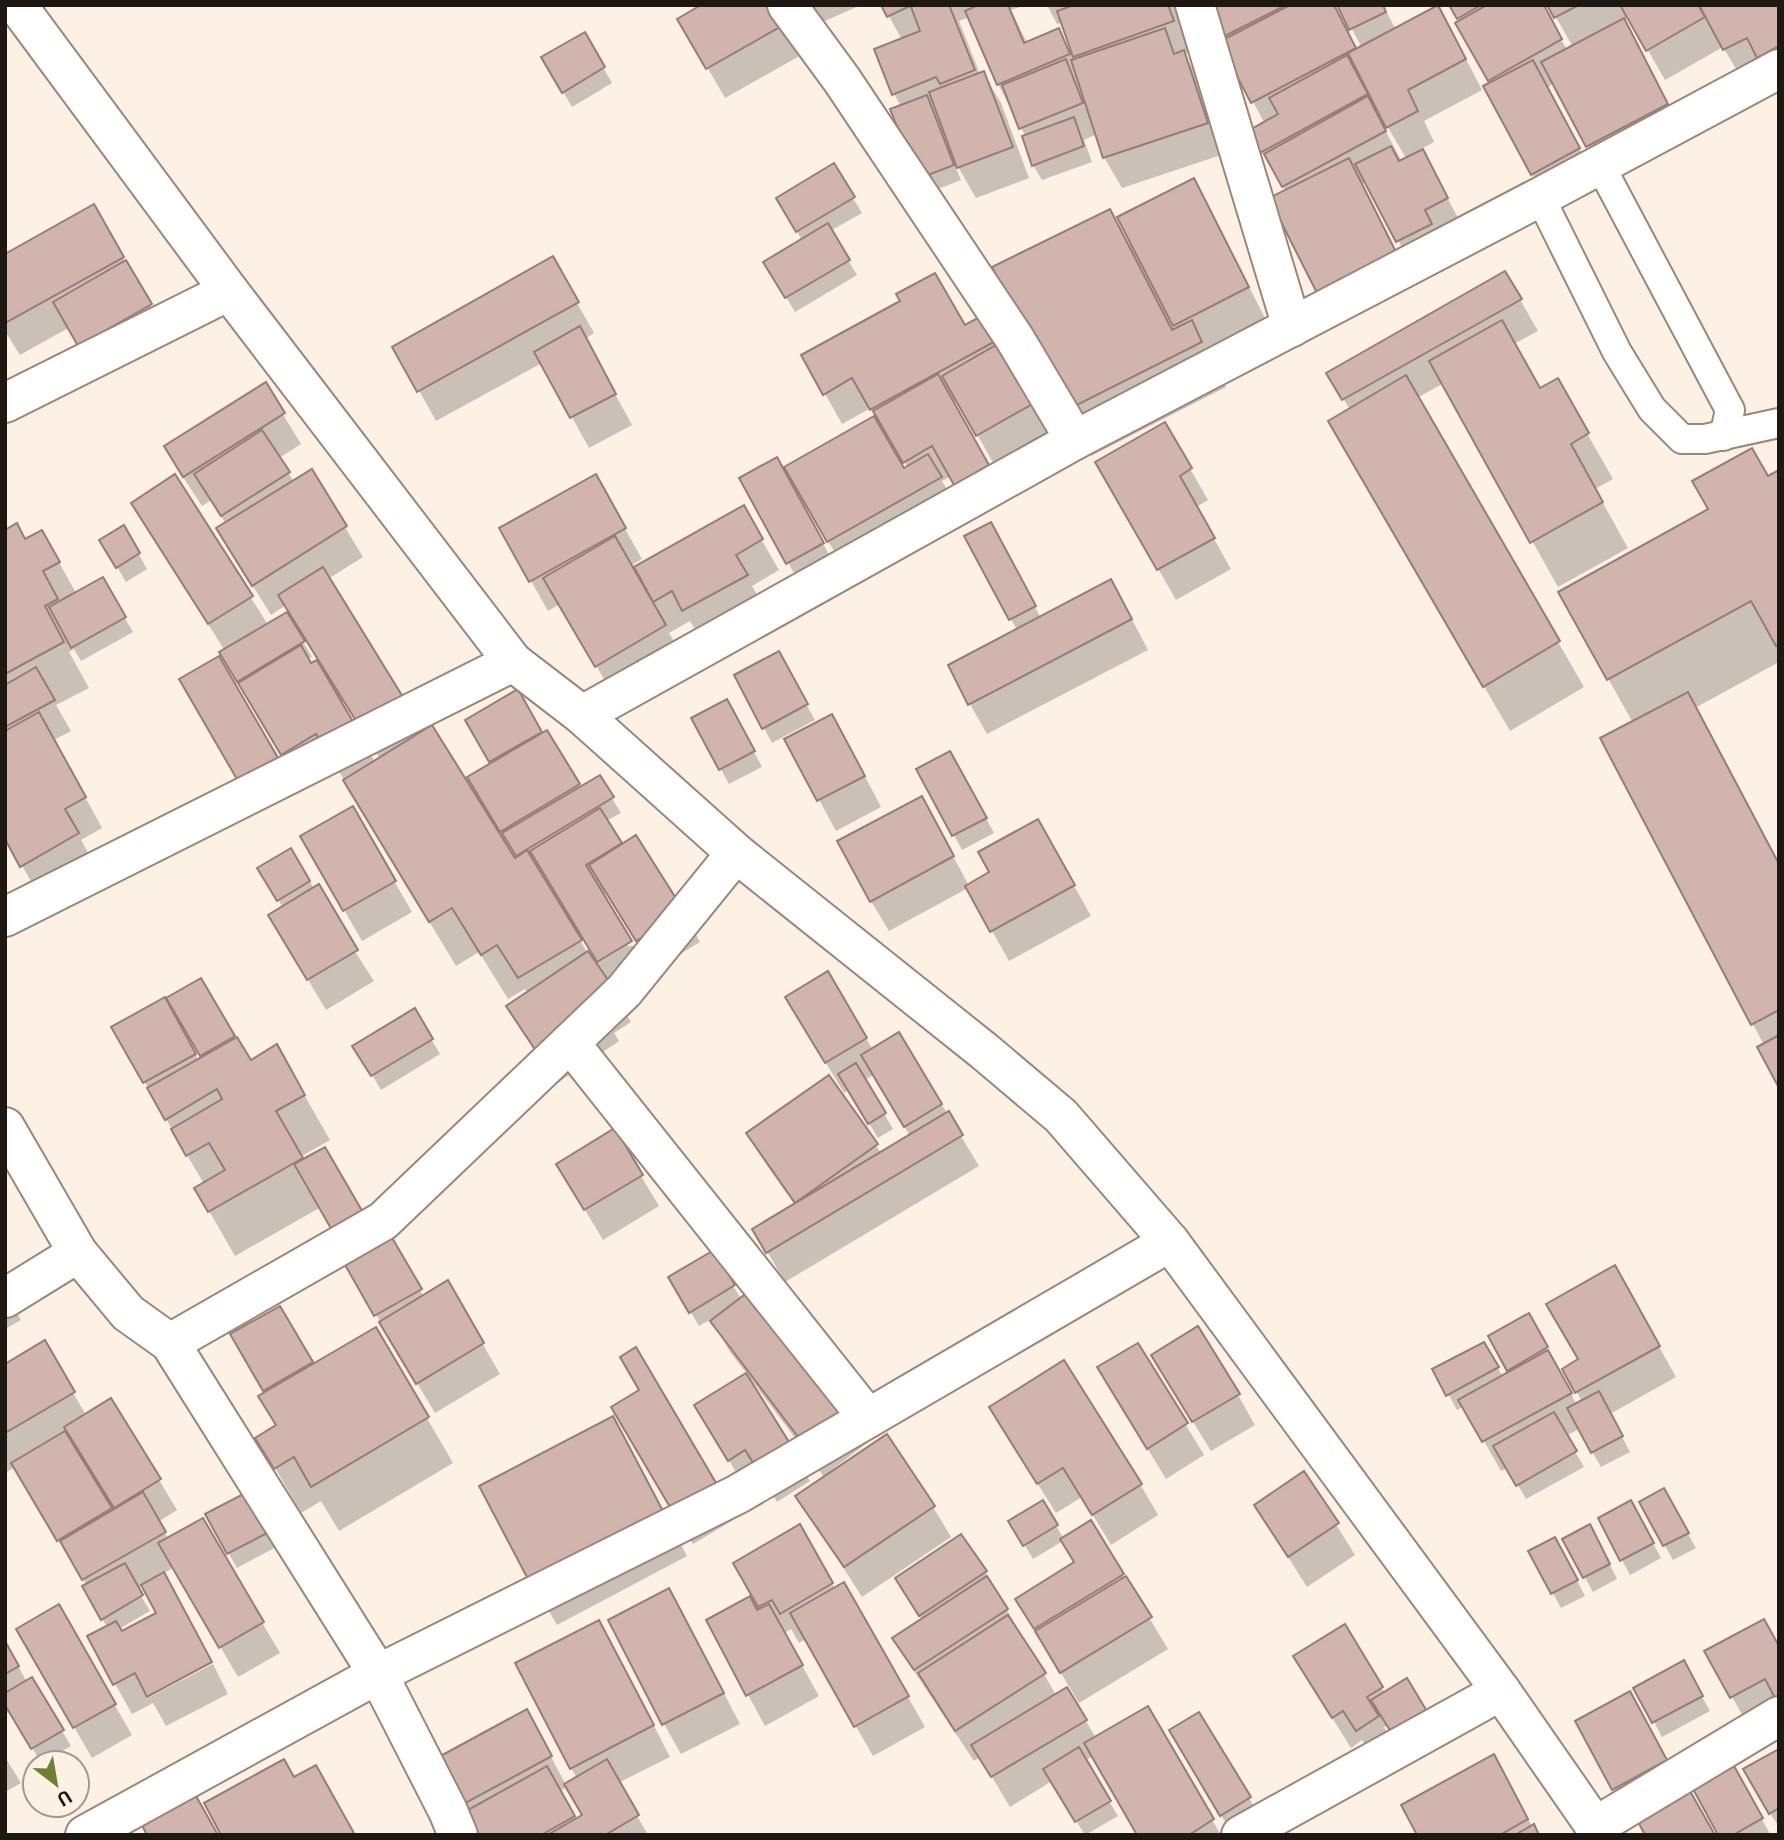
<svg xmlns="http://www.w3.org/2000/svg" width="1784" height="1840" font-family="Roboto,sans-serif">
<rect width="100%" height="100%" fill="#fdf0e5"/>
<g fill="#0003" fill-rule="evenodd">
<path d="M775,5L803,54L725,98L680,20Z"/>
<path d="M793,5H861L807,29Z"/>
<path d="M883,5H1026L1011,10L1027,43L1058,30L1072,54H1074L1063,22L1057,24L1047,5H1173L1190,52L1184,54L1201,83L1224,154L1122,188L1104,157L1097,134L1084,140L1092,162L1042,180L1033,165L1026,137L998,84L969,17L959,21L980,74L983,73L1001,103L1029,178L976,198L958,167L956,168L961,180L928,193L901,106L894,94L902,40Z"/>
<path d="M1212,5H1334L1357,50L1362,48L1339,5H1383L1396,30L1455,38L1482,90L1424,121L1434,142L1421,149L1464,229L1415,272L1367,181L1362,184L1412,283L1286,191L1279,182L1250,132L1265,124L1221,42ZM1386,124L1407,160L1402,162L1383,126Z"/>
<path d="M1451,5H1542L1567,50L1573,47L1549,5H1779V85L1742,79L1723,47L1665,80L1629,17L1623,21L1684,135L1605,176L1554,83L1547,88L1596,179L1550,204L1532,174L1491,84L1457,24L1460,22Z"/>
<path d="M584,34L612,83L572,107L543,58Z"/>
<path d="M833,166L862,213L830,231L857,275L795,312L765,262L802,240L778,199Z"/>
<path d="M93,206L168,336L97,375L70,327L20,355L5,331V256Z"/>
<path d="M1110,211L1130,245L1210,211L1265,318L1206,348L1226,387L1091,456L1065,411Z"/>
<path d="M552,259L594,333L585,339L632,425L589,448L542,363L436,421L395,347Z"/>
<path d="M1505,273L1538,331L1514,344L1540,390L1557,381L1613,479L1595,489L1628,548L1558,587L1444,383L1417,398L1584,687L1510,731L1330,422L1350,410L1328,373Z"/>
<path d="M986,315L1059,429L995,466L958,401L953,404L1005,496L973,514L951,476L942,481L958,509L846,572L786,468L876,417L871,408L842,424L804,356L964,327ZM891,438L908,468L904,471L887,441Z"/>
<path d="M265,385L301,444L279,458L294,482L311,471L363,557L328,579L422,733L514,860L517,858L487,808L492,764L467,721L517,692L541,734L546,732L580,788L599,777L621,813L606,821L622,847L607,893L602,896L627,944L629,947L632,945L648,972L614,992L631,1022L614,1033L619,1041L556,1084L508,1007L528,993L525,989L508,999L479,952L456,966L334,763L300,784L221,652L225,651L133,503L175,476L268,625L287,614L312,657L307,659L311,665L319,660L286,605L271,615L236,559L226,524L211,500L202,506L183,477ZM344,701L380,759L375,762L341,703ZM539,862L598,962L597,963L589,955L534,865Z"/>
<path d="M1165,425L1208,500L1196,507L1231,569L1176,600L1098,463Z"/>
<path d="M1779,472V662L1695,708L1779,864V1084L1764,1045L1603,739L1633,723L1560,592Z"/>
<path d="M595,476L642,559L630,566L641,582L636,568L743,508L779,570L752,586L764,606L701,640L690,621L669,633L682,656L614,696L560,604L548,611L502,529Z"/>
<path d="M742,479L794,490L840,575L805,593Z"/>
<path d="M124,528L147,569L126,582L102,541Z"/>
<path d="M42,532L76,593L102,579L133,632L81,661L74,649L69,652L89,688L56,705L71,731L54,740L102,828L81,840L95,865L39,896L5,835V533L25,541Z"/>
<path d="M966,537L999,539L1041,618L1128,612L1148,650L987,734L970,704L1017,630Z"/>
<path d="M778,654L815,720L772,743L736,676Z"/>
<path d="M735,716L762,767L729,784L693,718Z"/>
<path d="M787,740L849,746L881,807L836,831Z"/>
<path d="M958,768L994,833L962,850L918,770Z"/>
<path d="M352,808L412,912L362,941L302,837Z"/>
<path d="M938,828L969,886L1055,852L1091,916L1009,961L968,888L889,931L871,901Z"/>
<path d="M290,851L374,981L326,1010L288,946L283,908L260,869Z"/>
<path d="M683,913L700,942L654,970L637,942Z"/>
<path d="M827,974L873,1050L899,1034L979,1166L785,1282L754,1229L795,1205L766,1164L748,1134L829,1078L881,1153L910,1136L874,1075L864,1080L893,1129L878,1138L849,1090L844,1093L805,1028Z"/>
<path d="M200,980L251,1062L302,1091L330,1140L300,1157L321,1207L235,1256L196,1188L204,1184L113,1028L182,1029L199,1061L203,1058L169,998Z"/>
<path d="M414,1011L440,1054L381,1090L355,1046Z"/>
<path d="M641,1176L659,1206L603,1240L576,1195Z"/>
<path d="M390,1238L424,1297L447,1283L500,1374L435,1413L346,1264Z"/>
<path d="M713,1253L741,1299L850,1412L867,1443L829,1472L830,1474L933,1507L951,1537L862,1597L798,1496L825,1478L750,1378L747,1380L810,1481L777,1502L764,1479L747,1490L696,1406L747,1374L730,1352L711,1319L699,1326L670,1277Z"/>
<path d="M1615,1268L1676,1377L1610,1414L1630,1452L1601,1467L1579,1429L1566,1436L1584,1467L1526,1499L1508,1468L1501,1471L1464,1406L1457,1410L1435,1370L1484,1344L1503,1377L1510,1373L1490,1336L1528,1315L1577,1405L1582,1402L1565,1369L1580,1360Z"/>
<path d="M5,1292L21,1320L5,1329Z"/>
<path d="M279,1308L313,1366L375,1329L453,1463L339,1531L321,1501L301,1513L258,1438L278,1426L267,1394L233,1335Z"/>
<path d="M44,1343L86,1415L111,1400L177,1510L158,1522L169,1540L202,1520L280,1653L238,1677L174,1567L163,1574L211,1661L146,1695V1699L213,1664L228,1694L166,1726L153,1703L132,1714L89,1637L107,1627L84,1587L87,1586L15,1467L5,1473V1366ZM143,1585L158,1614L122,1634L119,1629L150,1611L137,1589Z"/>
<path d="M1137,1345L1204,1455L1166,1479L1117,1398Z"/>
<path d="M635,1349L735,1519L693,1544L613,1408L642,1391Z"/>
<path d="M1171,1386L1238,1395L1255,1425L1211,1451Z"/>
<path d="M612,1418L687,1556L557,1625L531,1580Z"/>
<path d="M1009,1438L1140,1484L1158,1515L1111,1545L1082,1497L1056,1513Z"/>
<path d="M1304,1473L1355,1555L1307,1587L1256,1506Z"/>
<path d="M1663,1490L1696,1548L1673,1560L1641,1503Z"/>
<path d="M247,1494L276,1547L237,1568L207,1515Z"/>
<path d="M1042,1503L1064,1539L1091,1522L1168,1649L1079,1703L1017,1600L1076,1563L1063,1541L1033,1559L1011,1522Z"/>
<path d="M1639,1517L1661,1558L1630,1575L1622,1560Z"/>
<path d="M799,1526L835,1589L844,1585L925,1727L873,1756L806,1639L799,1643L791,1629L784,1633L819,1696L765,1726L708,1621L754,1596Z"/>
<path d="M961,1536L985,1572L1056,1695L1067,1689L1096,1738L1147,1708L1221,1835H1139L1093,1756L1085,1761L1118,1816L1085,1835L1052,1781L1010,1807L980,1757L974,1761L912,1668L894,1638L922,1620L897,1579Z"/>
<path d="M1564,1540L1598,1541L1617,1579L1593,1592Z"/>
<path d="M1530,1552L1563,1554L1585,1596L1561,1608Z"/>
<path d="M58,1607L132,1735L92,1758L18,1630Z"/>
<path d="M686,1621L740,1724L681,1754L664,1724Z"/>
<path d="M1763,1621L1779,1711L1749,1727L1707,1652Z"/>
<path d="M1344,1626L1385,1693L1388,1725L1384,1727L1395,1747L1375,1760L1362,1740L1351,1748L1313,1687Z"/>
<path d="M5,1643L27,1682L31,1679L71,1746L41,1763L11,1711L5,1714Z"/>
<path d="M616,1652L670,1757L618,1783L648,1835H474L437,1760L543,1742L566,1785L577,1778L571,1768ZM567,1787L584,1816L577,1821L560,1791Z"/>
<path d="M1683,1663L1710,1711L1662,1737L1636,1688Z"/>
<path d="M1199,1715L1249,1798L1267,1829L1233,1835L1189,1761Z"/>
<path d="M1647,1723L1682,1789L1631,1819L1613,1789Z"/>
<path d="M1779,1751V1827L1770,1813Z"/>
<path d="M1493,1756L1537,1835H1419Z"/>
<path d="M5,1757L21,1783L5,1792Z"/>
<path d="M1742,1783L1770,1834L1768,1835H1720Z"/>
</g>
<g fill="#d1b4ae" stroke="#967c76" stroke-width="2">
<path d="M701,5H777L787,23L706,69L677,19Z"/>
<path d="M881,5H912L887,17Z"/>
<path d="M915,5H949L975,70L940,84L936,77L892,95L874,49L920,31L911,7Z"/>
<path d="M978,5H1008L1024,43L1059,28L1070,54L997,85L965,11Z"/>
<path d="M1074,5H1168L1174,21L1073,57L1057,11Z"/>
<path d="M1208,5H1286L1221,38Z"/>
<path d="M1290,5H1334L1356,48L1251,103L1219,42Z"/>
<path d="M1337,5H1383L1386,12L1349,30Z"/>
<path d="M1438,5L1466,59L1408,90L1418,111L1386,128L1348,53Z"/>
<path d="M1449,5H1481L1457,19Z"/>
<path d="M1487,5H1544L1562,39L1488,81L1455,23Z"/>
<path d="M1547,5H1579L1554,18Z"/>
<path d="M1620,5H1698L1705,17L1646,51Z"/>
<path d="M1699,5H1779V46L1757,58L1747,38L1723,50Z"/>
<path d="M1624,18L1668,104L1586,147L1541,62Z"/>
<path d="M1165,28L1174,54L1184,50L1208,123L1103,158L1071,60Z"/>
<path d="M585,32L605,67L562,93L541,57Z"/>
<path d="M1347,55L1368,94L1260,153L1248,131L1278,114L1269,98Z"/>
<path d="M1066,59L1083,103L1019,129L1002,85Z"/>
<path d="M1533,60L1580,148L1531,175L1483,86Z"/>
<path d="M984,71L1013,147L957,168L929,92Z"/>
<path d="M927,95L954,165L918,179L890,109Z"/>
<path d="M1368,96L1386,131L1282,187L1264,154Z"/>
<path d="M1074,117L1084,146L1032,166L1022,136Z"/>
<path d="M1391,146L1399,161L1423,149L1448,198L1425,210L1432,224L1396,242L1355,164Z"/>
<path d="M1349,158L1396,252L1317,293L1269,198Z"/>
<path d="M834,163L855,197L796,232L776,198Z"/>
<path d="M1194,178L1249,287L1173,326L1117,217Z"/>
<path d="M94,204L124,257L5,323V254Z"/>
<path d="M1110,209L1172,330L1192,320L1202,342L1063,412L992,267Z"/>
<path d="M828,223L850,260L785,298L763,262Z"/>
<path d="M553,256L579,302L417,392L392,347Z"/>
<path d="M126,260L152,304L78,346L53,302Z"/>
<path d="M1505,271L1522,299L1342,400L1326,373Z"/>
<path d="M935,273L965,325L987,313L1001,338L870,410L852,378L823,395L801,355L900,301L896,294Z"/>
<path d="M1502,320L1540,388L1558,378L1589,433L1571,444L1603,502L1530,543L1429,361Z"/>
<path d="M580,326L616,394L570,418L534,352Z"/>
<path d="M1010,337L1043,398L976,436L942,376Z"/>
<path d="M938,374L989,465L954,485L932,446L903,463L873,411Z"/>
<path d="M1406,375L1560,641L1483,687L1328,421Z"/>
<path d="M266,382L285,413L183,477L164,446Z"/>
<path d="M874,416L904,468L928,454L942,477L827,542L784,467Z"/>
<path d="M1165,422L1192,468L1180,476L1215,538L1157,570L1095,462Z"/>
<path d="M262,430L290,472L221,516L194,474Z"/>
<path d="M1752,448L1768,476L1779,470V645L1776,646L1751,601L1607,680L1558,592L1708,509L1692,481Z"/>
<path d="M777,457L824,543L786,564L739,478Z"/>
<path d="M312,469L347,526L252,586L216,528Z"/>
<path d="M175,474L253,596L208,624L131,503Z"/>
<path d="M596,474L626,528L529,582L499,528Z"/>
<path d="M744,505L763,539L736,555L748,575L682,611L672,591L653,602L634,567Z"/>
<path d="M991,522L1036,606L1009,620L964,536Z"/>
<path d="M17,523L25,539L42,530L60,562L43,571L58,599L45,606L64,642L5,674V530Z"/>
<path d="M124,525L140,553L116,568L99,540Z"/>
<path d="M615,536L666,625L595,667L543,578Z"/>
<path d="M323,567L406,702L361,729L278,595Z"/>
<path d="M103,577L126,617L71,648L49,607Z"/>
<path d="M1111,579L1132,619L968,705L948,665Z"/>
<path d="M287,612L305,641L237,682L219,652Z"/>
<path d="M301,645L311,663L317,660L359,732L326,752L316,734L281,755L238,683Z"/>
<path d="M779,651L808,704L762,729L734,675Z"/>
<path d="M219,656L278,758L238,781L179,679Z"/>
<path d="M36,667L55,700L5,727V685Z"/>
<path d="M518,689L542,732L489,762L465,720Z"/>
<path d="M1688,692L1779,864V1010L1751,1025L1600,738Z"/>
<path d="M727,699L755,751L719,770L691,718Z"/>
<path d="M39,712L86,797L65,809L79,833L20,867L5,839V731Z"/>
<path d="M832,714L865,776L817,801L784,739Z"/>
<path d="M432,725L515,858L527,850L582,940L518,978L497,945L481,955L452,908L429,922L343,780Z"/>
<path d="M547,730L580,784L500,832L467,777Z"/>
<path d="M950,751L987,818L952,836L916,769Z"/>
<path d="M600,775L614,797L516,856L502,833Z"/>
<path d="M922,796L954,856L870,902L837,841Z"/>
<path d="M353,806L396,881L343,911L300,836Z"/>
<path d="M600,808L622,843L586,865L632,941L597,962L530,851Z"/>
<path d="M1038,819L1075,885L990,932L965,886L989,872L978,852Z"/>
<path d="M636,835L684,911L636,941L589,865Z"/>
<path d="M291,848L310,881L277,901L257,868Z"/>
<path d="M319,884L358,950L307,980L268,915Z"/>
<path d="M588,951L615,990L538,1054L506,1006Z"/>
<path d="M828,971L867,1038L825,1063L785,997Z"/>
<path d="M201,978L235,1036L200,1056L166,998Z"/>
<path d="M165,997L196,1054L143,1083L111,1027Z"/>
<path d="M415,1008L433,1039L371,1076L352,1046Z"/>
<path d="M899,1032L942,1104L904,1127L861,1055Z"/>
<path d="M1779,1035V1088L1757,1047Z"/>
<path d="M237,1037L251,1060L277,1044L305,1095L276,1111L303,1158L208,1212L194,1188L225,1170L209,1143L186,1156L171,1129L222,1099L217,1089L165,1120L147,1088Z"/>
<path d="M856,1063L886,1113L868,1124L838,1074Z"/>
<path d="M829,1075L878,1144L795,1203L746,1133Z"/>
<path d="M949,1111L963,1135L766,1253L752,1229Z"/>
<path d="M615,1128L643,1175L584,1210L556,1164Z"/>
<path d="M325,1147L368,1221L337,1239L294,1164Z"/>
<path d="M391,1236L422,1289L374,1316L344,1263Z"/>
<path d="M714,1250L735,1285L689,1313L668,1277Z"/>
<path d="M1615,1265L1660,1346L1575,1393L1562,1369L1578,1359L1546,1304Z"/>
<path d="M448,1280L484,1343L416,1384L379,1322Z"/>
<path d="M756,1286L851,1411L805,1446L710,1321Z"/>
<path d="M280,1306L313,1362L263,1391L230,1334Z"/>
<path d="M1529,1313L1548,1347L1507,1371L1488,1336Z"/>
<path d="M1198,1326L1240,1394L1192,1422L1151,1355Z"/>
<path d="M376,1327L429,1417L311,1487L294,1457L274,1469L255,1438L276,1425L258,1396Z"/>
<path d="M45,1340L75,1392L5,1433V1364Z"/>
<path d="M1484,1342L1499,1367L1446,1396L1432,1369Z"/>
<path d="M1138,1343L1188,1423L1147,1449L1097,1367Z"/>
<path d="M636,1347L719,1488L674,1514L611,1407L639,1390L620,1357Z"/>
<path d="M1548,1350L1572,1393L1482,1442L1458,1400Z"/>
<path d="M1064,1360L1142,1484L1092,1515L1063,1468L1037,1484L989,1407Z"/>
<path d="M746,1373L794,1450L759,1472L745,1450L728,1461L694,1405Z"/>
<path d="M1599,1391L1623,1436L1591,1453L1567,1408Z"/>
<path d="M111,1398L161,1479L114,1508L64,1427Z"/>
<path d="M1554,1412L1577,1451L1516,1486L1493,1446Z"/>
<path d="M613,1416L663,1511L529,1581L479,1486Z"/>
<path d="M65,1431L112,1508L57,1541L11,1463Z"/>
<path d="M887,1434L935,1506L844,1567L795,1496Z"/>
<path d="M1304,1471L1339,1523L1288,1557L1254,1505Z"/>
<path d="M1664,1488L1689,1533L1663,1546L1639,1502Z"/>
<path d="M143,1492L166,1532L82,1580L60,1541Z"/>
<path d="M247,1492L269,1532L227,1554L205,1514Z"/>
<path d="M1043,1500L1058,1525L1023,1546L1008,1521Z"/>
<path d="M1631,1500L1654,1543L1620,1561L1598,1518Z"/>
<path d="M203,1518L264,1622L219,1648L158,1543Z"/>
<path d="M1091,1520L1124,1574L1034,1629L1015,1599L1074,1562L1060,1539Z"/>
<path d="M800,1524L833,1583L780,1614L772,1600L758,1607L733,1563Z"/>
<path d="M1590,1524L1610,1564L1583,1578L1562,1539Z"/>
<path d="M961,1534L987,1571L919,1616L895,1578Z"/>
<path d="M1555,1537L1578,1580L1551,1594L1528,1551Z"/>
<path d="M125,1563L143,1595L101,1620L82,1586Z"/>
<path d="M164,1572L212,1662L147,1697L135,1673L113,1685L87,1636L116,1621L122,1631L156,1613L141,1585Z"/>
<path d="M987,1576L1008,1609L914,1670L892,1638Z"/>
<path d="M1126,1576L1152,1617L1060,1673L1035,1631Z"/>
<path d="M844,1582L909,1696L854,1727L790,1613Z"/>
<path d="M669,1588L724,1693L662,1725L608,1620Z"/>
<path d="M750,1596L757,1610L769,1604L803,1665L746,1696L706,1620Z"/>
<path d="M59,1604L116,1704L73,1728L16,1629Z"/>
<path d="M1008,1615L1046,1673L955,1731L918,1673Z"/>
<path d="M1764,1619L1779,1646V1699L1776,1700L1765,1679L1730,1698L1704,1651Z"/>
<path d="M599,1620L654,1725L570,1769L515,1663Z"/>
<path d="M1345,1624L1383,1687L1367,1697L1379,1716L1356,1731L1343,1711L1332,1718L1293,1656Z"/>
<path d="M5,1641L19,1666L5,1674Z"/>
<path d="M1684,1660L1703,1696L1652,1723L1633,1688Z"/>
<path d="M32,1677L64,1730L31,1749L5,1705V1693Z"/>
<path d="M1407,1678L1431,1718L1396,1740L1371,1700Z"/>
<path d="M1067,1687L1087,1720L991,1777L971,1745Z"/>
<path d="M1630,1691L1667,1760L1612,1790L1575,1721Z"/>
<path d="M1148,1706L1214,1819L1189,1835H1137L1084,1743Z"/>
<path d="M527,1709L552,1756L460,1806L435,1759Z"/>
<path d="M1199,1712L1251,1797L1220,1816L1169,1730Z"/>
<path d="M1079,1747L1111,1801L1075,1822L1043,1769Z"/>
<path d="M1779,1749V1808L1769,1814L1743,1769Z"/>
<path d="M1494,1754L1528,1819L1500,1835H1417L1401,1805Z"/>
<path d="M284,1759L294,1777L316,1765L355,1835H221L204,1803Z"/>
<path d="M607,1759L639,1815L605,1835H553L551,1833L582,1815L564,1784Z"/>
<path d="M547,1766L575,1816L541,1835H472L461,1814Z"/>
<path d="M1734,1766L1763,1818L1733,1835H1718L1693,1789Z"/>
<path d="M187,1780L218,1835H147L134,1810Z"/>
<path d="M1686,1784L1715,1835H1645L1634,1814Z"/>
<path d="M1534,1824L1539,1835H1515Z"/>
</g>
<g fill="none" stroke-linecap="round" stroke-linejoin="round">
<g stroke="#9b8776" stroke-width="32">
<g id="service">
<path d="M1600,165L1730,410L1724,436"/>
<path d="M1540,197L1617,352L1652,409L1682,439H1705L1779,423"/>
</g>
</g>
<g stroke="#9b8776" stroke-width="42">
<g id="minor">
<path d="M787,5L842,80L1015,339L1075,440"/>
<path d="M1195,5L1292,327"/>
<path d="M5,403L229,291"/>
<path d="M582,715L1075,440L1540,197L1779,69"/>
<path d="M5,917L513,662"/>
<path d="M570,1043L868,1418"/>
<path d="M5,1127L78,1253L128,1313L170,1343L378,1674L448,1811L458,1835"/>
<path d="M5,1298L78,1253"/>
<path d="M170,1343L383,1221L624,991L736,853"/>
<path d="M1596,1826L1779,1716"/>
<path d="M85,1835L378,1674L738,1494L1170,1242"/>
<path d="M1241,1835L1501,1691"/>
</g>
</g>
<g stroke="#9b8776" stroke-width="42">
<path id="tertiary" d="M17,5L229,291L513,662L582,715L736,853L984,1051L1061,1116L1170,1242L1501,1691L1601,1835"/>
</g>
<use href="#service" stroke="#fff" stroke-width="28"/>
<use href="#minor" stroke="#fff" stroke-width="38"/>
<use href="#tertiary" stroke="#fff" stroke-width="38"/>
</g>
<rect width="1784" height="1840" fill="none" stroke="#1f1711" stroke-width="14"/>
<g transform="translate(56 1784) rotate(149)"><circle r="33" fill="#fdf0e5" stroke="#a49990" stroke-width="2"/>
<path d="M0-5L12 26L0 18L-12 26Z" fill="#6d8131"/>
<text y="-10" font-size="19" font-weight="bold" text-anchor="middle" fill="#1f1711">U</text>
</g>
</svg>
